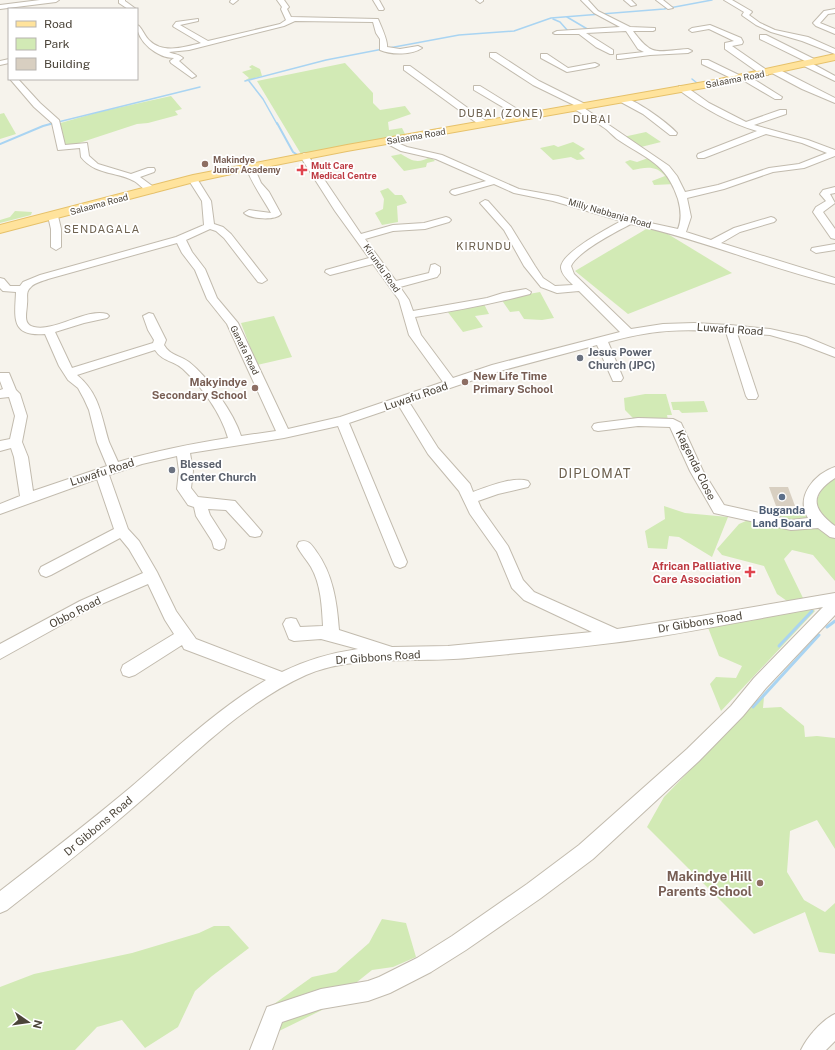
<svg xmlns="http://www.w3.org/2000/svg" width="835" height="1050" font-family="'Public Sans',sans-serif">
<rect width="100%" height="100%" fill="#f6f3ec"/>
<g fill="#d2eab5">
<path d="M345,63L373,93V103L380,110L405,106L411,114L388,122L389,130L402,128L406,136L301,154L257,81Z"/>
<path d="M252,65L260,69L262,76L244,81L249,78L242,72L252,69L249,67Z"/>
<path d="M171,96L182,109L175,111L178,115L148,123L137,124L70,146H63L57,124L99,112Z"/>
<path d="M4,113L16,134L0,139V114Z"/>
<path d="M646,132L661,142L641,147L623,137Z"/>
<path d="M573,142L585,149L579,153L585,159L577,160L571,157L553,160L540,148L554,145L558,147Z"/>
<path d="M401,154C412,161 418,164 430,157L435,161L427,163L426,167L404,171L391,156Z"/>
<path d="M651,157L675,184L654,185L652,181L665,176C657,165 645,167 633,170L625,162L630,160L637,162Z"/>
<path d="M388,188L395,195H402L407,203L397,206L398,222L382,225L375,213L383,209L384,199L380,191Z"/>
<path d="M15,211L32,212L31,215L0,223V220L10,217Z"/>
<path d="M653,225L732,273L628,314L575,271Z"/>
<path d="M540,292L554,318L542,320L524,319L519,311L510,312L501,299Z"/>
<path d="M484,304L489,314L475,316L483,327L463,332L447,311L475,307L476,305Z"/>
<path d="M274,316L292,357L257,365L241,323Z"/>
<path d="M645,394H666L672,415H667L668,420H635L625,410L624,398Z"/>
<path d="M704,401L708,412L682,413L679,410H673L671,402Z"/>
<path d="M835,477V530L814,506L822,489Z"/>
<path d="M664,506L685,513L728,517L712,557L679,537L669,536L667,549L648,548L645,531L665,519Z"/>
<path d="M802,510L835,538V581L813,555L792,550L784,559L803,598L787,601L777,594L764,566L722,555L717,549L739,524L762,514L787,516Z"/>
<path d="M812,608L815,611L721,711L710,684L716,677L736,678L742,666L719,656L707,625Z"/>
<path d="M764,697L763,708L781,707L804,726L805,737L817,736L835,738V849L817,820L790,831L787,872L804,900L825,912L835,903V954L819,952L805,912L754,934L647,827L664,797L701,759L736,708Z"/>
<path d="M382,919L406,923L416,957L393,967L372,970L322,1010L275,1033L274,1004L312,977L336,972L369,943Z"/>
<path d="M214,926H229L249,948L212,976L195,991L178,1027L145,1048L122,1020L97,1027L75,1050H0V987L34,974L132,953L199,933Z"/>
</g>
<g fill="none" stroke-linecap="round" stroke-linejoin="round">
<g stroke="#a9d4f2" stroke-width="1.5">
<path d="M567,17L589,30"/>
<path d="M553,19L560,22L568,31"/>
<path d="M389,48L459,35L514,31L551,18L664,9L712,0"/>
<path d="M692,79L697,83"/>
<path d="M245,81L326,60L383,49"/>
<path d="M249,81L263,99L277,124"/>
<path d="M50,124L200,87"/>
</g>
<g stroke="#a9d4f2" stroke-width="2">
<path d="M277,123L293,152L299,156"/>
<path d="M0,144L43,126L54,123"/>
</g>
<g stroke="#a9d4f2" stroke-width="3">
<path d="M827,627L835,621"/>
<path d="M779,646L812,611"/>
<path d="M753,707L819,635"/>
</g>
</g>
<path fill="#d8cfc1" d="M769,487H788L795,506H776Z"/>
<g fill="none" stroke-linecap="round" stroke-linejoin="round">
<g stroke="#c2bbae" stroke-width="2">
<g id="minor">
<path d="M40,0H59L56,2L0,9V5Z"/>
<path d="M119,0H125V1L136,9H128L119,3Z"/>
<path d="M231,0H238L233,4L230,2Z"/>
<path d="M277,0H284L289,7L287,9L291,17L378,19C381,26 388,41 387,47L400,49L418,46L422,48C412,55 391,55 380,50V39L376,33L373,22L295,21L284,26L189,50L169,52C174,55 178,53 183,58L179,61L196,76L192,78L171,63L170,61L174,58C158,58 137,42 137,25L139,26C143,30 145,37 150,41C163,54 185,47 201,43L174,27L173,26L176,22L198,19V21L180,25L208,41L280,24L286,20L281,9L282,7Z"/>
<path d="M373,0H379L384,9L383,10H379Z"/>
<path d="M476,0H483V1L480,3Z"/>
<path d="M581,0H588L598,11L630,27L655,28V30L653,31H633C653,58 657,51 688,49L692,51L688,53L650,55L620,59H617V55L644,52L638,49L626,31L586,33L613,50V54H610L596,47L579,34H555L553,33L557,31L620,27L594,13Z"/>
<path d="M624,0H631L636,5L631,6Z"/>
<path d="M656,0H663L673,8L668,9Z"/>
<path d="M724,0H732L751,11L752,12L749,15L760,23L775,30L808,37L835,49V54L802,41L771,32L756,25L743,16L742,15L744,12Z"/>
<path d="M835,9V13L828,14L820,23L835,29V34L816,26L813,23L824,11Z"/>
<path d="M710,25L741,38L743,42L742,44L732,46L768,71V75H762L725,49V43L734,41L709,29L692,32L689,30L692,28Z"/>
<path d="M760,35H766L816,60L817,62L813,64L835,76V81L804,66L803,64L807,62L760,39Z"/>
<path d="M490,53H496L539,81L585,104L586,106L584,108L669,166L677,176L685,192L718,185L769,168L799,164L827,153L802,143L766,134L704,158H698L697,156L698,154L757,131C729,123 703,108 679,90V86H685L709,103L746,122L780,110H786V114L754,125L808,140L835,150V156L804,168L773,172L724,189L687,198L691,217L686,232L711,240L734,228L771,217L774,218L776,220L774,222L740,232L721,243L835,278V284C766,267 700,239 631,224C617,231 577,252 571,266L574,274L631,329L663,324L694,323L730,325L770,329L806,337L835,349V357L798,343L770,335L737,333L758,396L756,399H748L746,396L726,332C681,328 651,330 608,342L623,378L621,381H613L597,345L500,371L409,402L438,448L470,484L473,492C487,487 514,476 528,481L530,484L528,487L498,494L478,501L481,508L508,546L523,580L534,592L617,629L701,616L835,593V615L766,688L743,716L699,761L593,859L541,898L466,950L431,972L390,993L368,1001L321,1009L282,1022L272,1050H250L267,1007L321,989L368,981L379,977L417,958L452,936L527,884L579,845L687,749L731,706L754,678L823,607C765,617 707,629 649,638C589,647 528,652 468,658C417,663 354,654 306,675C244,703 195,754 144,798C100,837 53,874 7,910L0,913V891C44,857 88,823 131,787C174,750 216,710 266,680L184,649L182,645L135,675L129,677L123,675L121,670L123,665L174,634L165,620L148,584L90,609L0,659V644L80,601L143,573L129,549L120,538L51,575L46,577L41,575L39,571L41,567L114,529L97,479L0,514V504L20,496L14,457L11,448L0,451V441L10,439L15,416L9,397L0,398V390L3,389L0,381V373H9L16,390L20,394L27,416L22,442L28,457L33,491L107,466L97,442L89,410L84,399L78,388L68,380L59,366L45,334C10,337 15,317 16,292L3,291L0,288V278L4,279L10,286H20L23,282L40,275L176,237L204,225L202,201L188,179L193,176L196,177L211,201L214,224L223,227L231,234L267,280L262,283L258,282L224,238L216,231L210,229L186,240L192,252L205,269L217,298L238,323L288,429L340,417L443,382L409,335L399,300L373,264L330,275L325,272L326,270L369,258L335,211L300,156L304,153L307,154L361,234L393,225L424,223L446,217L449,218L451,220L449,222L425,229L393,231L365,239L396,281L429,273L431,265L435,264L440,267V273L437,277L400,287L409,300L413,311L487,298L503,293L526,289L531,292L530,294C492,304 454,311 415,317L421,335L453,378L492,365L620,332L579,291L557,293L541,287L524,266L504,230L480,203L485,200L488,201L511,227L535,266L543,278L555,286L573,285C568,280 562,275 561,268C560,253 609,228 621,221L553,201L514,193L494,184L455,195L452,194L450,192L452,190L486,181L436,159L401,151L382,141L386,138L407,147L442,155L519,189L558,196L632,219L678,229C682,219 681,210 678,199C666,162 646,159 617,139C612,135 608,130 603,127C594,120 584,115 574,109L573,107L574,105L533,85L490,57ZM177,243L182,253L195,270L207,299L227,324L276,431L241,436C234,413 208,377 189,362C180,355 170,356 164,345L166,340L153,314L149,313L143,316L148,330L154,340L153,343L72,368L55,332L84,323L107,318L109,316L107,314C86,308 55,332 34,327C22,324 27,312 27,304C28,297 25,292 31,287C34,283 43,281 48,279ZM155,350C163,362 173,360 183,369C202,387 221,413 228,438C191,444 154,451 118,462C115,455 112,449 109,442C101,416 100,394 77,375ZM399,406L428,454L459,491L470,514L497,552L512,588L524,600L592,632L448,646L392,647L339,630C337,602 333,574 316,551C311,544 308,539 299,542L297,546C301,554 307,560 311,567C321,584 322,607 323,626L300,627L296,619L291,618L286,619L283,624L289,639L294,641L321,639L358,649C331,653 306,660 282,672L196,639L176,611L157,572L139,541L128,529L109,475L142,464L177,456L179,471L177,489L188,505L194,507L196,516L212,541L214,548L219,550L224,548L226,540L210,515L208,509L226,510L250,536L255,537L260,536L262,532L235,501L198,497L191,488L193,471L190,453L284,438L338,426L393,562L395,566L400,568L405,566L407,562L349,423Z"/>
<path d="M541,54H547L568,68L595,63L599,65L595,67L567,72L541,58Z"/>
<path d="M9,59V63L0,65V61Z"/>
<path d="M702,60H708L741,76L747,75L782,97L781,99H775L741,79L735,80L702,64Z"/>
<path d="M404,66H410L487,122L488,124L487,126H481L404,70Z"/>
<path d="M772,69H778L835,98V103L802,89L772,73Z"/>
<path d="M10,79H18L40,103L59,120L65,145L87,143L89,156L98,164L131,174L148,168H154L155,170L154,172L140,177L155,188L157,190L155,192C146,194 141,185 134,181C115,171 95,175 81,157L80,148L58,150L52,123L34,107Z"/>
<path d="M474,86H480L530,117L529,119H523L474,90Z"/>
<path d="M619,97C631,95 669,124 677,133L676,135H670L643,114L619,101Z"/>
<path d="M250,164L254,167L261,183L269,192L281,214C275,221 250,219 244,213L249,210L271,213C262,197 252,184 246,167Z"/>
<path d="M835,187V193L830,194L835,203L823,212L835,229V239L831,238L813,212L816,207L826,201L820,194L823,190Z"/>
<path d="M53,213L58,216L61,229V247L56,250L51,247V229L48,216Z"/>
<path d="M835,244V250L816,253L811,250L812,248Z"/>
<path d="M638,418L673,419L681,423L703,471L724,505L791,520L808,518C795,497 814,474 835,467V478C809,495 812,509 835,526V538L830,537L818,528L791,530L714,513L690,471L670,427L638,426L598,431L594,430L592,427L594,424L598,423Z"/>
<path d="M835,1014V1041L826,1050H801C807,1037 822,1020 835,1014Z"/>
</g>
</g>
<g stroke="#e6c16a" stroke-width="2">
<path id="major" d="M835,54V60L715,86L347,151L250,170L194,182L0,233V225L193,175L250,164L347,145L715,80Z"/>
</g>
<use href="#minor" fill="#fff" fill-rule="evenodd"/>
<use href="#major" fill="#ffe39c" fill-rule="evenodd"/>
</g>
<g fill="#8d6e63" stroke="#fff" stroke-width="1.5">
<circle cx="205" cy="164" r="4"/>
<circle cx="465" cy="382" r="4"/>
<circle cx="255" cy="388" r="4"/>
<circle cx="760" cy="883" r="4"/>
</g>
<g fill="#e0444e" stroke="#fff" stroke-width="1.5">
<path d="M300 164h4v4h4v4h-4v4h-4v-4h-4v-4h4z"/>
<path d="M748 566h4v4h4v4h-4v4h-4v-4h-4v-4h4z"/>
</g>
<g fill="#6b7280" stroke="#fff" stroke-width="1.5">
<circle cx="580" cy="358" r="4"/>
<circle cx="172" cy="470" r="4"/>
</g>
<circle fill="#5c6f8a" stroke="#fff" stroke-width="1.5" cx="782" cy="497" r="4"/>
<g text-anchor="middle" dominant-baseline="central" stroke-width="3.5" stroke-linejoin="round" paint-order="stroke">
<g font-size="9" fill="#4b4439" stroke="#fff">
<text transform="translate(735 79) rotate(-11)">Salaama Road</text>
<text transform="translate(416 136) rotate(-10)">Salaama Road</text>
<text transform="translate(99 204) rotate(-15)">Salaama Road</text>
<text transform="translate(610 213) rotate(16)">Milly Nabbanja Road</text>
<text transform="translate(382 268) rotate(55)">Kirundu Road</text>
<text transform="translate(245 350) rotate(64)">Ganafa Road</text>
</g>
<g font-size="9" font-weight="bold" fill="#785e54" stroke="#fff" text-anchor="start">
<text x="213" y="159">Makindye<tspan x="213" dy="10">Junior Academy</tspan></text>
</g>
<g font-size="9" font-weight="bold" fill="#be3a42" stroke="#fff" text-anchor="start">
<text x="311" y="165">Mult Care<tspan x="311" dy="10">Medical Centre</tspan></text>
</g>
<g font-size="11" letter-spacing="1" fill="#6e6250" stroke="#fff">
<text x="501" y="113">DUBAI (ZONE)</text>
<text x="592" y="119">DUBAI</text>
<text x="102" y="229">SENDAGALA</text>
<text x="484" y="246">KIRUNDU</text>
</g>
<g font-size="11" fill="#4b4439" stroke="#fff">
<text transform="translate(730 329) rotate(4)">Luwafu Road</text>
<text transform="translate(416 396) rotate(-19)">Luwafu Road</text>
<text transform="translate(696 465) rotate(64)">Kagenda Close</text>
<text transform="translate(102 472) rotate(-18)">Luwafu Road</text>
<text transform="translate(75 612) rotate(-27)">Obbo Road</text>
<text transform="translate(700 622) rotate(-9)">Dr Gibbons Road</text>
<text transform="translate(378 657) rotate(-4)">Dr Gibbons Road</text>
<text transform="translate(98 826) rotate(-40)">Dr Gibbons Road</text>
</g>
<g font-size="11" font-weight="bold" fill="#5b616d" stroke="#fff" text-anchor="start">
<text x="588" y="352">Jesus Power<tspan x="588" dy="13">Church (JPC)</tspan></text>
<text x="180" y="464">Blessed<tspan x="180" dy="13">Center Church</tspan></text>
</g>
<g font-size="11" font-weight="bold" fill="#785e54" stroke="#fff" text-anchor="start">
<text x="473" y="376">New Life Time<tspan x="473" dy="13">Primary School</tspan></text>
<text x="247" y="382" text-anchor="end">Makyindye<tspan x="247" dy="13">Secondary School</tspan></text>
</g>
<g font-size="11" font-weight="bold" fill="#4e5e75" stroke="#fff">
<text x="782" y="510">Buganda<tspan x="782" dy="13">Land Board</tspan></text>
</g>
<g font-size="11" font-weight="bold" fill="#be3a42" stroke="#fff" text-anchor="end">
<text x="741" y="566">African Palliative<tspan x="741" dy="13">Care Association</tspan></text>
</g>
<g font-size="13" letter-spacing="1" fill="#6e6250" stroke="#fff">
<text x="595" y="473">DIPLOMAT</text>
</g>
<g font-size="13" font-weight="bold" fill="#785e54" stroke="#fff" text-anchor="end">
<text x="752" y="876">Makindye Hill<tspan x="752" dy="15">Parents School</tspan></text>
</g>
</g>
<rect x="8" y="8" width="130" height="72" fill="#ffffff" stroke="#b7b4b0"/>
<rect x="16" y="21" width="20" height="6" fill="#ffe39c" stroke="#b7b4b0"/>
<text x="44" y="28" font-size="12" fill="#4b4439">Road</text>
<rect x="16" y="38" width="20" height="12" fill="#d2eab5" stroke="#b7b4b0"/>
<text x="44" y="48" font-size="12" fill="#4b4439">Park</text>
<rect x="16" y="58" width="20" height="12" fill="#d8cfc1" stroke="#b7b4b0"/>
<text x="44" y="68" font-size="12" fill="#4b4439">Building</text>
<g transform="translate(28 1022) rotate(103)" stroke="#ffffff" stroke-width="3" paint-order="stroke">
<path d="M0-3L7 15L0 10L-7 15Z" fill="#4b4439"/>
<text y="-6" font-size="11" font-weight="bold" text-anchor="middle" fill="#4b4439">N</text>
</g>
</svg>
